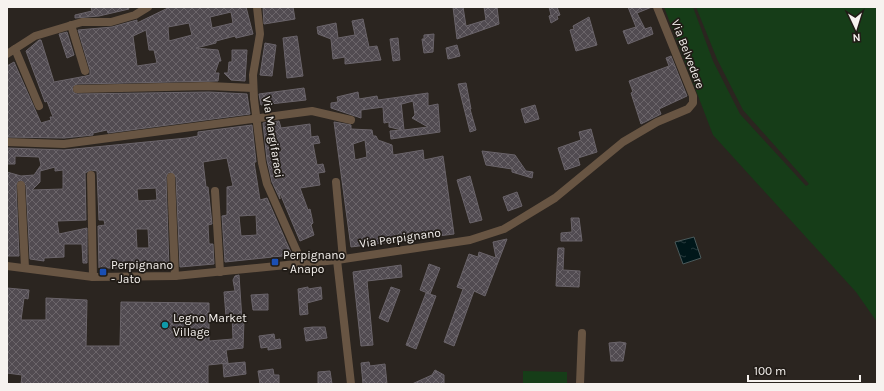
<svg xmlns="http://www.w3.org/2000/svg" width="884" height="391" font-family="Karla,sans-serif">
<defs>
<pattern id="water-ripples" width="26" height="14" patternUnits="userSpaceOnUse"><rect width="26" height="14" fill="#00171a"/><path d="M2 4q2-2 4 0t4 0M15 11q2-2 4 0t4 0" fill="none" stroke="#26393c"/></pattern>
<pattern id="building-cross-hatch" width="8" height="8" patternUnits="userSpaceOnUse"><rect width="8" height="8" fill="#514b51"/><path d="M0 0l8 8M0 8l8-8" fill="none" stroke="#6b656a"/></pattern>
</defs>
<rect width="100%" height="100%" fill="#2b2520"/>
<g fill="#163d18">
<path d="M664,7H693L713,61L740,114L806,186L809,184L743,110L717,59L696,7H877V322L856,292L713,135Z"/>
<path d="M523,371L567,372V384H523Z"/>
</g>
<path fill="url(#water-ripples)" stroke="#4a595a" d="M694,237L701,258L683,264L675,242Z"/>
<g fill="url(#building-cross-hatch)" stroke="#6a646a" fill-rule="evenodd">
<path d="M91,7H128L129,9L99,16L75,18V15L92,11Z"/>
<path d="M170,7H246L253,34L236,38L235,36L216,41V43L196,48L218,50L221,61H219L215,73H219L218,81L77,84L72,87L73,92L77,94L209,92L247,94L250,114L108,133L107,130L93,133V135L64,138L7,137V66L14,62L41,123L51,120L50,117H53L47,101L45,102L26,51L39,40H41L54,82L86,76L90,75V70L78,30L112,27L137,20V23ZM231,12L233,23L212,28L210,17ZM189,23L192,35L169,41L168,27ZM146,30L149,50H154L157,63L137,66L133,36Z"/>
<path d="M263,7H293L295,19L264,24Z"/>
<path d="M453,7H463L466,26L486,20L484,7H497L499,24L457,39Z"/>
<path d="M549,7H557L560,15L557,16L558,19L551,23L549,16L551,15Z"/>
<path d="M628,7H652L637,13L645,29L651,27L653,34L628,44L623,31L636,27Z"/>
<path d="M589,17L597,45L576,51L570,30L574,29L573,26Z"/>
<path d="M363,19L369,47L377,46L381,60L345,64V57L333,59L331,39L318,34L317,27L336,23L338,38L355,35L352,21Z"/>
<path d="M67,32L74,55L67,58L59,34Z"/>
<path d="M434,34L433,52L424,53L422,39H424V35Z"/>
<path d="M297,36L303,76L287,78L283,38Z"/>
<path d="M398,38L400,60L393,61L390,39Z"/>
<path d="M265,43L276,45L272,76L260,75Z"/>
<path d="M457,45L460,56L448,59L446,48Z"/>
<path d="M232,50H247L245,81L231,80L224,73H228L229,62H232Z"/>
<path d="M671,56L687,96L659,109L661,114L641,124L631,93L633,92L629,81L669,66L666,58Z"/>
<path d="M466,83L471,109H470L476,130L470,132L458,84Z"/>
<path d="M304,88L306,100L261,105L259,94Z"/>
<path d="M358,92L359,99L377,96L378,100L428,93V106L438,104L440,132L391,139L390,131L402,130L389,127V122L384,123L383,107L361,110V118L331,108V103L338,102L337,97ZM413,101L415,115L412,118L428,127L404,130L401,102L402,104Z"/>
<path d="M535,105L539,119L525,123L521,109Z"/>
<path d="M279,121L281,128L310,124L311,137L318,136L320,143L313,144L317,165L323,164L325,172L318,173L320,185L300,188L308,210L310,209L313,223L311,225L314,235L300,241L279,191L280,199L272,182L267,160L263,123Z"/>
<path d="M334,122L351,125V129L372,130L373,136H376L378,140L392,145L393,155L423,150L424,160L443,156L454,234L351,247ZM365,140L367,157L355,160L353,144Z"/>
<path d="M252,125L256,162H254L260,200L267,198L292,255L225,262L222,216L227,215V187L233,186L227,158L203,162L206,187H208L212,224L208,225L209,244H213L214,264L180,267L176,177L171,172L168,173L166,177L169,268H99L98,226L105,225L104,220H99L97,171L91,170L85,173L86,220L57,221L59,234L87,228V263H83L82,244H64V257L44,258V261L30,259L26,185L21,180L18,181L16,185L19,256H7V172L21,176L34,175L41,165L39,157L15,156V164H7V148L64,150L187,138L198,136V132ZM55,167V171L63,170V189L32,190L40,182V171ZM156,188L157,200L138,201L137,189ZM256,215L257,235L241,236L239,216ZM136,229H148L149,248H137Z"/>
<path d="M591,129L597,152L578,158L580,165L565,170L558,148L581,140L579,132Z"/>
<path d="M482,151L515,155L526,171L533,172L532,178L512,172V169L486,165Z"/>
<path d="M470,176L482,220L470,223L457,180Z"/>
<path d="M517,192L522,206L508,211L503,197Z"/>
<path d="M571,218H579L582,241H561V233L572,232Z"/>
<path d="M507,239L485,296L474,291L454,346L444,342L463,289L457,287L469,254L478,257L479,252L496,258L493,242Z"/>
<path d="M558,248H564L563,270L580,271L579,287L556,286Z"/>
<path d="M429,264L440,268L430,294L420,290Z"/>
<path d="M401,265L402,277L367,281L373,345L361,346L353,272Z"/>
<path d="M239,275L242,320H244L243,348L226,350L228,363L208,365V384H21L22,375L7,373V288L29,290L28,299L24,298L21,320H46V298L87,300L86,346H120L121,302L209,303V341L233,339L232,315L226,316L224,292L235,291L233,280L235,276Z"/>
<path d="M308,287V289L321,287L322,299L307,303L308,314L300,315L298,289Z"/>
<path d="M391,287L400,290L388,322L379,318Z"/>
<path d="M426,293L436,296L416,349L406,345Z"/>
<path d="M268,294V310H253L251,295Z"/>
<path d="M313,327H325L327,338L306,341L304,328Z"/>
<path d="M274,334L275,340L280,339L281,348L268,350V347L261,348L259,336Z"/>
<path d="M620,342L626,343L623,361H611L609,343Z"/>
<path d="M245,362L246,374L224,377L223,364Z"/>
<path d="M369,362L370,366L385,364L387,384H363L361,363Z"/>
<path d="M273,369L274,375H279V384H260L258,371Z"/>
<path d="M435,370L444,375V384H412L432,375Z"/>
<path d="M330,371L332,384H318V372Z"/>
</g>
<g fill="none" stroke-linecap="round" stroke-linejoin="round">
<g stroke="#685543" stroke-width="8">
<path d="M257,7L260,34L253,75L254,99L262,163L267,184L302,263"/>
<path d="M71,25L85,71"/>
<path d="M15,49L39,106"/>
<path d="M7,54L35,36L82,22H111L135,15L148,7"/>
<path d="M77,89L209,86L253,88"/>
<path d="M7,142L64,144L312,111L351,120"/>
<path d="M91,175L93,277"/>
<path d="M171,177L175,276"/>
<path d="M336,182L343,259"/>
<path d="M21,185L25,268"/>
<path d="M215,191L220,272"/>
<path d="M337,260L351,384"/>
<path d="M7,266L93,277L175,276L337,260L470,240L504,229L555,198L623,142L657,122L688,109L693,103V96L657,7"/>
<path d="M580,384L582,333"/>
</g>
</g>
<g fill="#1a4fb4" stroke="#211c17" stroke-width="1.5">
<rect x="271" y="258" width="8" height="8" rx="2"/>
<rect x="99" y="268" width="8" height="8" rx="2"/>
</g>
<circle fill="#0f9aa8" stroke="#211c17" stroke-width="1.5" cx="165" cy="325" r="4"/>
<g text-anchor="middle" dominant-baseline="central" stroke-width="3.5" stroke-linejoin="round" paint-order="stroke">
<g font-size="12" fill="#f6f2ef" stroke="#211c17">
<text transform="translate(688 54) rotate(69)">Via Belvedere</text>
<text transform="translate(273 137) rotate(81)">Via Margifaraci</text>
<text transform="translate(400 238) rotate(-8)">Via Perpignano</text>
</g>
<g font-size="12" fill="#f6f2ef" stroke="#211c17" text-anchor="start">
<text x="283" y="255">Perpignano<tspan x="283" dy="14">- Anapo</tspan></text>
<text x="111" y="265">Perpignano<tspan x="111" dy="14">- Jato</tspan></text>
<text x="173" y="318">Legno Market<tspan x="173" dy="14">Village</tspan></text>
</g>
</g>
<rect width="884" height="391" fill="none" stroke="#f6f2ef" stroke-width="16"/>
<g transform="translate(856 28) rotate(176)" stroke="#211c17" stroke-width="3" paint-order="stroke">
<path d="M0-3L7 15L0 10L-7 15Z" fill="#f6f2ef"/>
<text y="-6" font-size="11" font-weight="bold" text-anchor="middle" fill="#f6f2ef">N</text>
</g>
<path d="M748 375v6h112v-6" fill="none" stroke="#f6f2ef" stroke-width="2"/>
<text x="754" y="375" font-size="12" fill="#f6f2ef" stroke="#211c17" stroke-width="3" paint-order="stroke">100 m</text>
</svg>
